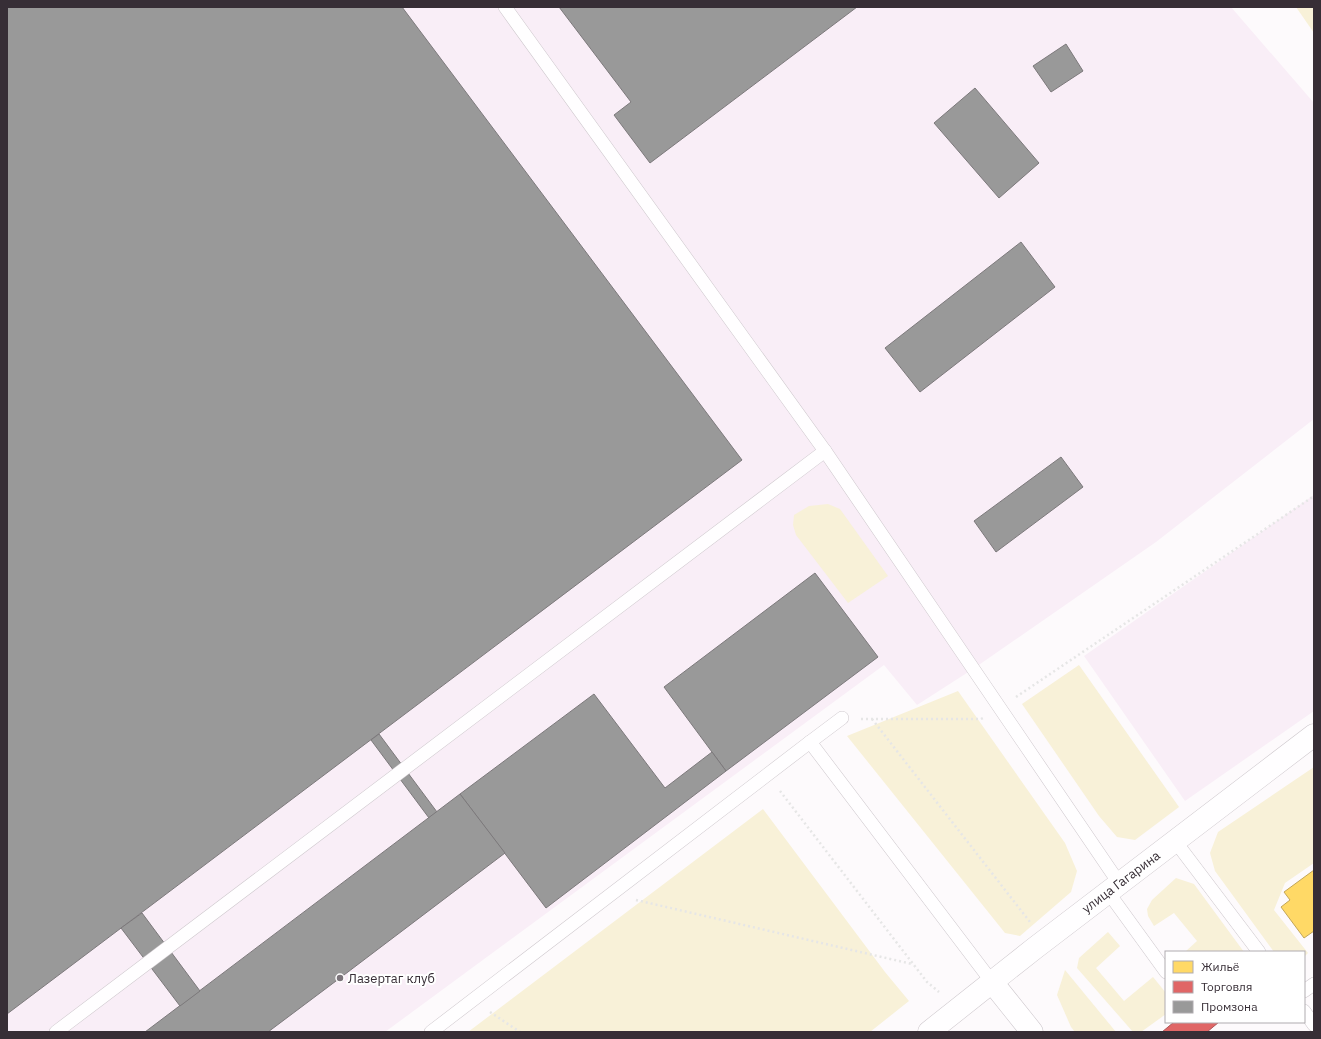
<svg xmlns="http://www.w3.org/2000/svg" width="1321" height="1039" font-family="'IBM Plex Sans',sans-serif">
<rect width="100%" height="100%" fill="#fdfafc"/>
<g fill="#f9eef7">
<path d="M7,7H1231L1314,103V419L1156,542L973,669L917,705L884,665L385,1032H7Z"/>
<path d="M1314,495V711L1185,801L1084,656Z"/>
</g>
<g fill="#f8f1d8">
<path d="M1296,7H1314V33Z"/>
<path d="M828,504L840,509L888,576L848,603L796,535L793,525L794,515L809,506Z"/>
<path d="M1079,665L1179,807L1135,840L1117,837L1099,816L1022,704Z"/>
<path d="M958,691L1065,843L1077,871L1071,892L1020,936L1005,933L847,736Z"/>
<path d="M1314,767V863L1285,883L1274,910L1308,953L1304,957V952H1274L1215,871L1210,853L1218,832Z"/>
<path d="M763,809L885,972L909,1001L870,1032H468Z"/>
<path d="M1176,878L1194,884L1244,952H1185L1197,941L1174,913L1154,926L1148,916L1147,909L1152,900Z"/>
<path d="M1108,932L1120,946L1096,968L1124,1001L1153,977L1166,993V1014L1141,1032H1133L1077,968L1079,958Z"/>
<path d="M1065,970L1116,1032H1075L1071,1027L1057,995Z"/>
</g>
<path fill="#ffd966" stroke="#c3a658" d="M1314,870V931L1304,938L1281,907L1290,900L1284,892Z"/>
<path fill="#e06666" stroke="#ad5558" d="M1174,1022H1219L1207,1032H1162Z"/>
<g fill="#999" stroke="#7c797b">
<path d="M7,7H402L742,460L7,1014Z"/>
<path d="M559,7H857L650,163L614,115L631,102Z"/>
<path d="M1066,44L1083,71L1051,92L1033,66Z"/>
<path d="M975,88L1039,163L999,198L934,123Z"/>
<path d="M1021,242L1055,287L920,392L885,348Z"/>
<path d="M1061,457L1083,487L996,552L974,521Z"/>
<path d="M815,573L878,657L726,771L664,687Z"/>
<path d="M594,694L665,788L712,752L726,771L546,908L460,794Z"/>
<path d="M379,734L437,812L429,818L371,740Z"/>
<path d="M460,794L505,853L340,978L268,1032H145Z"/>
<path d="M142,913L200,991L180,1006L121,928Z"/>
</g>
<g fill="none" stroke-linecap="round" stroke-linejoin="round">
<g stroke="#cdc7cc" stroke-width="14">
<g id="lane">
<path d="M505,7L825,451L1119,883"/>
<path d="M810,742L842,718"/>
<path d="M1175,841L1259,952"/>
<path d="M1108,892L1166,972"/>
<path d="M1304,991L1314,984"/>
<path d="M1304,1011L1314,1025"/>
<path d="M56,1032L825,451"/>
<path d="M431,1032L810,742L992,982"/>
</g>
</g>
<g stroke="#cdc7cc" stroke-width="23">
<path id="street" d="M992,982L1035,948L1314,735"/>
</g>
<g stroke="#cdc7cc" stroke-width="23">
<path id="secondary" d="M929,1032L992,982L1032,1032"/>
</g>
<g stroke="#e6e6e6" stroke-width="2.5" stroke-dasharray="2 3" stroke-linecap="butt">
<path d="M1016,697L1314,496"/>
<path d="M861,719H981L983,718"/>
<path d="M872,719L1030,922"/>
<path d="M780,791L927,982L939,992"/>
<path d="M636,900L912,964"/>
<path d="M490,1012L520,1032"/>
</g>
<use href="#lane" stroke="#fffeff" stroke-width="13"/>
<use href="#street" stroke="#fffeff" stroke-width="22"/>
<use href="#secondary" stroke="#fffeff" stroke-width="22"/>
</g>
<circle fill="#7c757b" stroke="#fff" stroke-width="1.5" cx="340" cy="978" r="4"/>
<g text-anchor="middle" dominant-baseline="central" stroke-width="4" stroke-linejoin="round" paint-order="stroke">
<g font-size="13" fill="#372e36" stroke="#fff">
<text transform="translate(1121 882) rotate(-37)">улица Гагарина</text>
</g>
<g font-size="13" fill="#372e36" stroke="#fff" text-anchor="start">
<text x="348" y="978">Лазертаг клуб</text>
</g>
</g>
<rect width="1321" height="1039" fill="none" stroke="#372e36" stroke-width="16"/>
<rect x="1165" y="951" width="140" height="72" fill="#ffffff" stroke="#afabaf"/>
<rect x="1173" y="961" width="20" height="12" fill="#ffd966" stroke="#afabaf"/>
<text x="1201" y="971" font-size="12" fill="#372e36">Жильё</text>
<rect x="1173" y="981" width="20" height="12" fill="#e06666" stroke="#afabaf"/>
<text x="1201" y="991" font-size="12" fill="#372e36">Торговля</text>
<rect x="1173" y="1001" width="20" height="12" fill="#999999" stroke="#afabaf"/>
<text x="1201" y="1011" font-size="12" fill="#372e36">Промзона</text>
</svg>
